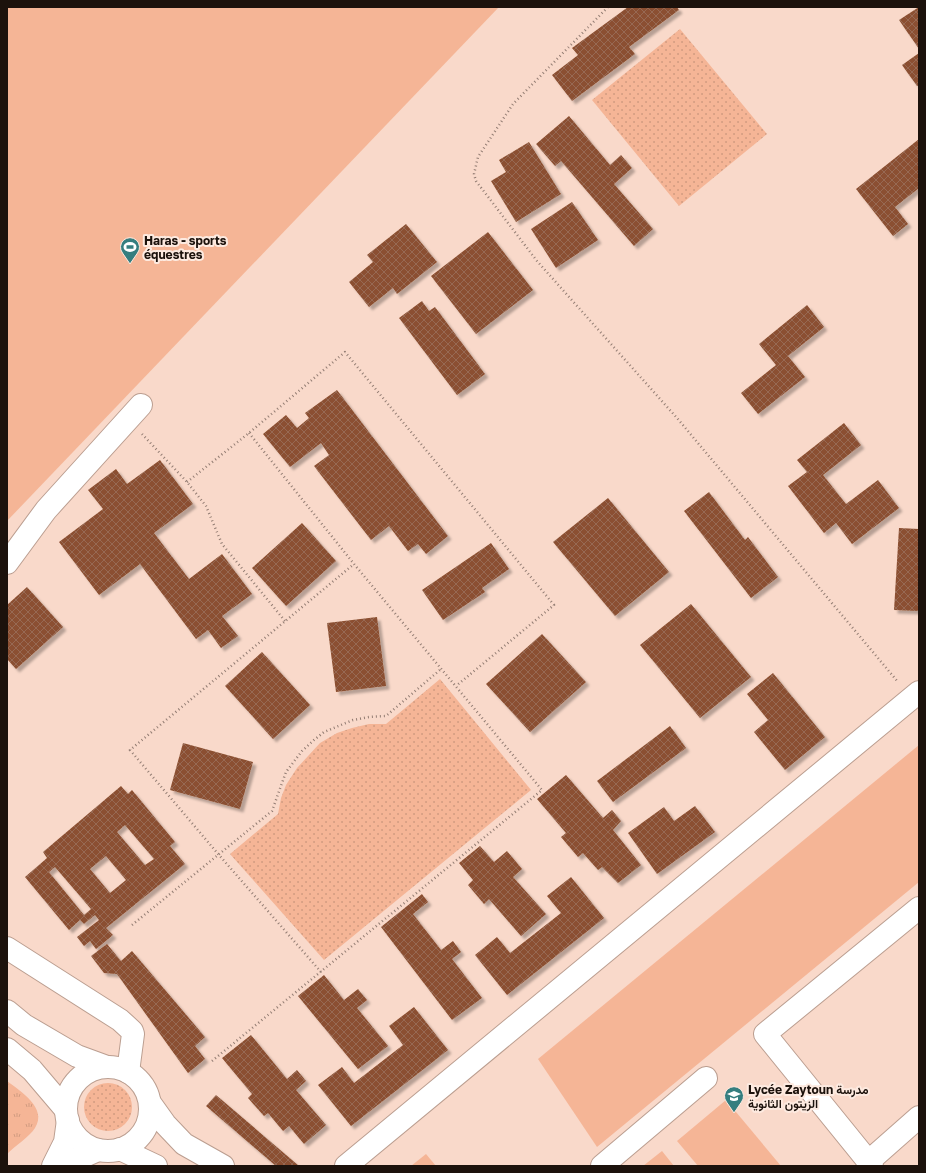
<svg xmlns="http://www.w3.org/2000/svg" width="926" height="1173" font-family="'Golos Text',Vazirmatn,sans-serif">
<defs>
<pattern id="park-tufts" width="24" height="20" patternUnits="userSpaceOnUse"><rect width="24" height="20" fill="#f5b596"/><path d="M3 7l-1-3M5 7V3M7 7l1-3M15 17l-1-3M17 17v-4M19 17l1-3" fill="none" stroke="#d19b80"/></pattern>
<pattern id="garden-dots" width="8" height="8" patternUnits="userSpaceOnUse"><rect width="8" height="8" fill="#f5b596"/><path d="M2 2h.1M6 6h.1" fill="none" stroke="#d19b80" stroke-width="1.8" stroke-linecap="round"/></pattern>
<pattern id="building-cross-hatch" width="8" height="8" patternUnits="userSpaceOnUse"><rect width="8" height="8" fill="#8b4f30"/><path d="M0 0l8 8M0 8l8-8" fill="none" stroke="#976952"/></pattern>
<filter id="shadow"><feDropShadow dx="3.5" dy="3.5" stdDeviation="1" flood-color="#0004"/></filter>
</defs>
<rect width="100%" height="100%" fill="#f9d9ca"/>
<g fill="#f5b596">
<path d="M7,7H499L7,521Z"/>
<path d="M919,745V882L597,1147L538,1059Z"/>
<path d="M726,1100L781,1166H698L677,1141Z"/>
<path d="M662,1151L674,1166H643Z"/>
<path d="M426,1154L436,1166H411Z"/>
</g>
<path fill="url(#park-tufts)" d="M7,1081C20,1091 48,1108 35,1128C30,1136 14,1147 7,1154Z"/>
<g fill="url(#garden-dots)">
<path d="M680,29L767,134L679,206L592,100Z"/>
<path d="M440,679L531,790L324,960L230,854L278,814L281,798L286,785L297,768L320,743L337,733L352,728L369,724H386Z"/>
<circle cx="108" cy="1107" r="24"/>
</g>
<g fill="url(#building-cross-hatch)" fill-rule="evenodd" filter="url(#shadow)">
<path d="M628,7H677L679,10L629,47L635,54L572,101L552,75L578,55L572,48Z"/>
<path d="M919,7V49L899,20Z"/>
<path d="M919,53V86H917L902,65Z"/>
<path d="M569,116L610,165L621,155L632,168L614,184L653,229L634,246L561,161L555,166L536,144Z"/>
<path d="M919,139V188L895,207L908,224L893,236L856,189Z"/>
<path d="M529,142L561,194L516,222L491,181L506,172L499,160Z"/>
<path d="M572,202L598,240L556,268L531,229Z"/>
<path d="M406,224L437,262L397,294L393,288L369,307L349,282L373,262L367,255Z"/>
<path d="M488,232L533,290L476,334L431,276Z"/>
<path d="M422,301L429,311L435,307L485,374L457,395L399,318Z"/>
<path d="M807,305L824,327L788,356L805,377L758,414L741,393L776,365L759,344Z"/>
<path d="M337,390L448,536L426,554L418,544L408,551L389,526L371,540L314,466L329,455L321,443L290,467L263,434L286,415L297,428L309,418L305,413Z"/>
<path d="M844,423L861,445L823,475L846,504L878,480L899,508L852,544L836,523L824,533L788,486L807,472L797,460Z"/>
<path d="M160,460L193,504L154,533L189,579L222,554L252,594L222,616L238,636L221,648L208,630L196,639L140,564L99,595L59,542L103,509L88,490L116,469L127,484Z"/>
<path d="M709,492L745,540L748,537L778,577L751,598L684,511Z"/>
<path d="M608,498L669,572L615,616L553,542Z"/>
<path d="M302,523L336,561L286,606L252,568Z"/>
<path d="M899,528L919,529V611L894,610Z"/>
<path d="M491,543L509,569L482,588L485,592L443,620L422,590Z"/>
<path d="M27,587L63,627L16,669L7,659V605Z"/>
<path d="M691,604L751,677L700,718L640,645Z"/>
<path d="M377,617L386,686L336,692L327,623Z"/>
<path d="M542,634L586,682L530,732L486,684Z"/>
<path d="M262,652L310,705L273,739L225,686Z"/>
<path d="M773,673L825,737L785,770L754,732L768,720L747,694Z"/>
<path d="M670,726L686,748L613,802L597,781Z"/>
<path d="M183,743L253,762L240,809L170,790Z"/>
<path d="M566,775L603,818L612,810L621,821L613,830L641,865L618,883L602,867L598,870L583,853L578,857L561,837L566,833L537,799Z"/>
<path d="M121,786L128,794L132,790L175,842L170,846L185,864L106,928L113,935L96,949L90,941L84,946L77,937L99,920L95,915L84,924L80,920L69,930L25,877L47,858L43,852ZM125,825L154,859L145,865L117,832ZM106,856L126,880L110,893L90,869ZM55,867L91,909L84,915L49,872Z"/>
<path d="M695,806L715,832L657,874L628,833L664,807L674,821Z"/>
<path d="M480,846L494,862L507,851L522,869L513,877L546,914L521,936L489,899L484,904L468,885L473,880L459,863Z"/>
<path d="M571,877L604,918L507,995L475,955L497,937L510,953L561,913L547,896Z"/>
<path d="M422,894L428,902L413,914L441,950L453,941L461,952L452,959L482,998L452,1020L381,927Z"/>
<path d="M107,944L121,961L132,951L205,1037L195,1046L205,1059L188,1073L117,974L104,973L91,956Z"/>
<path d="M324,975L344,1000L358,989L367,1000L357,1008L388,1046L358,1069L298,996Z"/>
<path d="M414,1007L448,1050L351,1126L318,1085L342,1067L354,1083L403,1045L389,1026Z"/>
<path d="M251,1035L287,1079L297,1070L306,1081L296,1090L326,1125L304,1144L289,1126L283,1131L268,1113L264,1116L248,1098L252,1094L222,1058Z"/>
<path d="M216,1095L299,1166H276L206,1106Z"/>
</g>
<g fill="none" stroke-linecap="round" stroke-linejoin="round">
<g stroke="#bb9e90" stroke-width="24">
<g id="minor">
<path d="M7,563L46,510L141,405"/>
<path d="M7,948L120,1020L132,1031L133,1034L128,1072"/>
<path d="M868,1162L919,1117"/>
<path d="M53,1166L65,1142L68,1120"/>
<path d="M62,1166L98,1150"/>
<path d="M346,1166L919,692"/>
<path d="M602,1166L706,1078"/>
<path d="M872,1166L765,1034L919,908"/>
</g>
</g>
<g stroke="#bb9e90" stroke-width="24">
<g id="major">
<path d="M7,1011L24,1025L77,1056L107,1067"/>
<path d="M7,1049L32,1070L66,1110"/>
<circle cx="108" cy="1109" r="42"/>
<path d="M150,1103L165,1124L184,1144L223,1166"/>
<path d="M120,1149L156,1166"/>
</g>
</g>
<g stroke="#937d73" stroke-width="2.5" stroke-dasharray="1 3" stroke-linecap="butt">
<path d="M608,7L513,104L478,157L474,174L476,181L537,261L677,418L898,682"/>
<path d="M142,434L187,482L206,506L222,544L285,621"/>
<path d="M187,482L249,433L345,352L554,605L456,686"/>
<path d="M132,925L272,811L286,772L302,751L314,740L324,732L353,720L369,717L386,716L441,669"/>
<path d="M321,972L219,855L130,750L354,564"/>
<path d="M212,1061L542,790L354,564L249,433"/>
</g>
<use href="#minor" stroke="#fff" stroke-width="22"/>
<use href="#major" stroke="#fff" stroke-width="22"/>
</g>
<defs>
<g id="stadium-pin" transform="scale(1)"><path d="M0 17L-7.5 6A9.5 9.5 0 1 1 7.5 6Z" fill="#357e7f" stroke="#fdeae0"/><path d="M0-5a6.5 5 0 1 0 0 10a6.5 5 0 1 0 0-10ZM-3.5-1.8h7v3.6h-7Z" fill="#fff"/></g>
<g id="university-pin" transform="scale(1)"><path d="M0 17L-7.5 6A9.5 9.5 0 1 1 7.5 6Z" fill="#357e7f" stroke="#fdeae0"/><path d="M0-5L7-2L0 1L-7-2ZM-4 1L0 2.5L4 1V4Q0 6-4 4Z" fill="#fff"/></g>
</defs>
<g fill-rule="evenodd">
<use href="#stadium-pin" x="130" y="247"/>
<use href="#university-pin" x="734" y="1096"/>
</g>
<g text-anchor="middle" dominant-baseline="central" stroke-width="4" stroke-linejoin="round" paint-order="stroke">
<g font-size="12" font-weight="bold" fill="#1c120c" stroke="#fdeae0" text-anchor="start">
<text x="144" y="240">Haras - sports<tspan x="144" dy="14">équestres</tspan></text>
<text x="748" y="1089">Lycée Zaytoun مدرسة<tspan x="748" dy="14">الزيتون الثانوية</tspan></text>
</g>
</g>
<rect width="926" height="1173" fill="none" stroke="#1c120c" stroke-width="16"/>
</svg>
